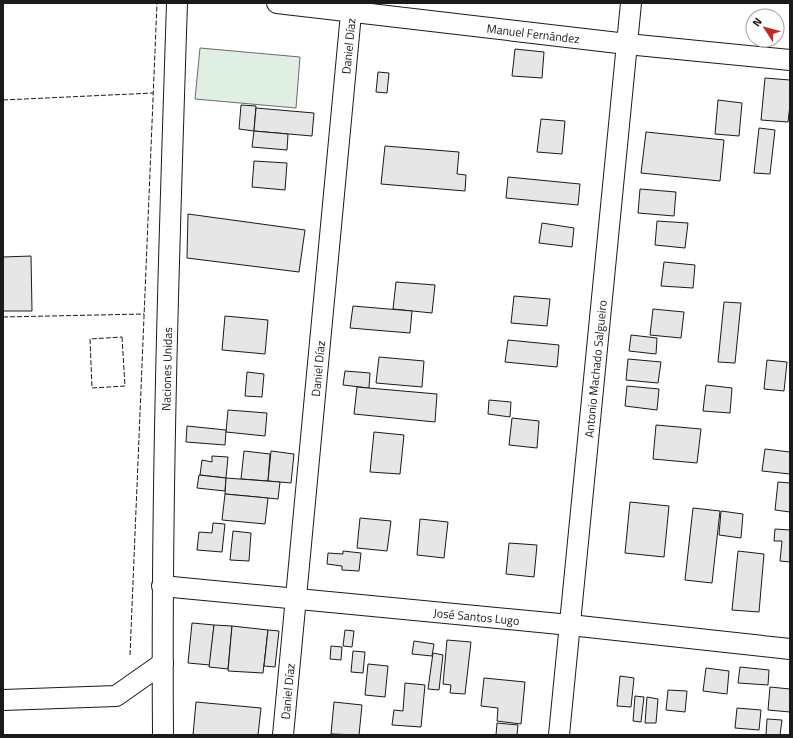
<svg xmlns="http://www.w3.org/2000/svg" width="793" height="738" font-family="'Titillium Web',sans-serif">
<rect width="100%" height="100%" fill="#fff"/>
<path fill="#e0efe3" stroke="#6a6a6a" d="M200,48L300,57L296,108L195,99Z"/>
<g fill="#e6e6e6" stroke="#1a1a1a">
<path d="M515,49L544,52L542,78L512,76Z"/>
<path d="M378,72L389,73L387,93L376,92Z"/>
<path d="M765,78L790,80V105L788,122L761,120Z"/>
<path d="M718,100L742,103L739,136L715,134Z"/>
<path d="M241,105L256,106L254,131L239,129Z"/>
<path d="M256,108L314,113L312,136L254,131Z"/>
<path d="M541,119L565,121L562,154L537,152Z"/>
<path d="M759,128L775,130L770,174L754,173Z"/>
<path d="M254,131L288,134L287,150L252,147Z"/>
<path d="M646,132L724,140L720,181L641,173Z"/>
<path d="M385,146L459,152L457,174L466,175L465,191L381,184Z"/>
<path d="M254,161L287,163L285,190L252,187Z"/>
<path d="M508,177L580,184L578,205L506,198Z"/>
<path d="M640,189L676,192L674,216L638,213Z"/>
<path d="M188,214L305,230L299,272L187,258Z"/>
<path d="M657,221L688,223L685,248L655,245Z"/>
<path d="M542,223L574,228L572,247L539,243Z"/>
<path d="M31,256L32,311H3V257Z"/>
<path d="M664,262L695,265L693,288L661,286Z"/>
<path d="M396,282L435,285L432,313L393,309Z"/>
<path d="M514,296L550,299L547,326L511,323Z"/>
<path d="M724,302L741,303L735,363L718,362Z"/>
<path d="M353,306L412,311L410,333L350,328Z"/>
<path d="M653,309L684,312L681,338L650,335Z"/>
<path d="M225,316L268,320L265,354L222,350Z"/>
<path d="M631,335L657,338L656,354L629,351Z"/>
<path d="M508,340L559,345L557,367L505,362Z"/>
<path d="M379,357L424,361L422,387L376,383Z"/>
<path d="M628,359L661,362L658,383L626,380Z"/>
<path d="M767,360L787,362L784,391L764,389Z"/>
<path d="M345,371L370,373L369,388L343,385Z"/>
<path d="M247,372L264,374L262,397L245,396Z"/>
<path d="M706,385L732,388L730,413L703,411Z"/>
<path d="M627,386L659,389L657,410L625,406Z"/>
<path d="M357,387L437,394L435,422L354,414Z"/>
<path d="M489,400L511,402L510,417L488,414Z"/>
<path d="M228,410L267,413L265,436L226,432Z"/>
<path d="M512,418L539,421L537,448L509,445Z"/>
<path d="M656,425L701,429L697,463L653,459Z"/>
<path d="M187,426L226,430L225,445L186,442Z"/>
<path d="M374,432L404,435L400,474L370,472Z"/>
<path d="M765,449L790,452V474L762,471Z"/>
<path d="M244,451L270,454L268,481L241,479Z"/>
<path d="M271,451L294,454L291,483L268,481Z"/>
<path d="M212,456L228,457L226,478L200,475L202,460L212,462Z"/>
<path d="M199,475L226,478L225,491L197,488Z"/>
<path d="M226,478L280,482L278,499L225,494Z"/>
<path d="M778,482L790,483V512L775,510Z"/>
<path d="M225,494L268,498L265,524L222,520Z"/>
<path d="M630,502L669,506L664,557L625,553Z"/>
<path d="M693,508L720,511L712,583L685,580Z"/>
<path d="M721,511L743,514L741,538L719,535Z"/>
<path d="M360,518L391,521L387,551L357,548Z"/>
<path d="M420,519L448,522L444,558L417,555Z"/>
<path d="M213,523L225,524L222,552L197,550L199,532L212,533Z"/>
<path d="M775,529L790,530V562L780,561L782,541H774Z"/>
<path d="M233,531L251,533L249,561L230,560Z"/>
<path d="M509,543L537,545L534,577L506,574Z"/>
<path d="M343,551L361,553L359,571L342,570V566L327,564L328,553L343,554Z"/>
<path d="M738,551L764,554L759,612L732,610Z"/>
<path d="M192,623L214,625L210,665L188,663Z"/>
<path d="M214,625L232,626L228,669L209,667Z"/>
<path d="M232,626L268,630L263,673L228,671Z"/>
<path d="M268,630L279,631L275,667L264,666Z"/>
<path d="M345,630L354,631L352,647L343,646Z"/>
<path d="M447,640L471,642L465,694L450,693L451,685L443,684Z"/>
<path d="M414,641L434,644L432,656L412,654Z"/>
<path d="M331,646L342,647L341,660L330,659Z"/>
<path d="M353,651L365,652L363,673L351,672Z"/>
<path d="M433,653L443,655L439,690L428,689Z"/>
<path d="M368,664L388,666L385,697L365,695Z"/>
<path d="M740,667L769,670L768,685L738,683Z"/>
<path d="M706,668L729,671L727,694L703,691Z"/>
<path d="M620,676L634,678L631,707L617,706Z"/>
<path d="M484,678L525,682L521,724L497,721L498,708L481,706Z"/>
<path d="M405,683L425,685L421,727L392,725L394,710L403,711Z"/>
<path d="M770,687L790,689V712L768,710Z"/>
<path d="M668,690L687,691L685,712L666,710Z"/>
<path d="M635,696L644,697L641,722L633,721Z"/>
<path d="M647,697L658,699L656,723H645Z"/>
<path d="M196,702L261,708L258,735H193Z"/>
<path d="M334,702L362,705L359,735L331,734Z"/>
<path d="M737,708L761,710L759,730L735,728Z"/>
<path d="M767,719L782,720L780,735H766Z"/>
<path d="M497,723L518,725L517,735H496Z"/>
</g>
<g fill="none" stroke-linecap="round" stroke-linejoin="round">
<g stroke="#1a1a1a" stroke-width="22">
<g id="street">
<path id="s1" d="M277,3L627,44L790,60"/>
<path id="s2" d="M162,586L570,625L790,649"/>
<path d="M3,700L116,696L163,663"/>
<path id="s3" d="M163,735C161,491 169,247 177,3"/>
<path id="s4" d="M283,735L352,3"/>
<path id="s5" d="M559,735L631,3"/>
</g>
</g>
<use href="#street" stroke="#fff" stroke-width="20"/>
<g stroke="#1a1a1a" stroke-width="1" stroke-dasharray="5 2" stroke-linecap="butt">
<path d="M3,100L153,93"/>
<path d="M3,317L144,314"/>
<path d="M122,337L125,386L92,388L90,339Z"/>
<path d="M130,655L157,3"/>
</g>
</g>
<g text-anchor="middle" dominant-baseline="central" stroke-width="3" stroke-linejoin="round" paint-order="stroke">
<g font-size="12" fill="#1a1a1a" stroke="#fff">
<text stroke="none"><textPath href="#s1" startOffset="258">Manuel Fernández</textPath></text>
<text stroke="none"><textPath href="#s4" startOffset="692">Daniel Díaz</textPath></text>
<text stroke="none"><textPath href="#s3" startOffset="366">Naciones Unidas</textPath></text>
<text stroke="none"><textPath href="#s4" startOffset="368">Daniel Díaz</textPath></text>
<text stroke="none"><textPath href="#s5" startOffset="368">Antonio Machado Salgueiro</textPath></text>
<text stroke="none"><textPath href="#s2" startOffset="316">José Santos Lugo</textPath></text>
<text stroke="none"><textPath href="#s4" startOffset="44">Daniel Díaz</textPath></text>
</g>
</g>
<rect width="793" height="738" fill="none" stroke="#1a1a1a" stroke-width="8"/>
<g transform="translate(765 28) rotate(306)"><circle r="19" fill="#ffffff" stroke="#a3a3a3"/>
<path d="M0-3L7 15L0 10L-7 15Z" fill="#c62828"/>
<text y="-6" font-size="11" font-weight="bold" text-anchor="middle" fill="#1a1a1a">N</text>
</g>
</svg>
